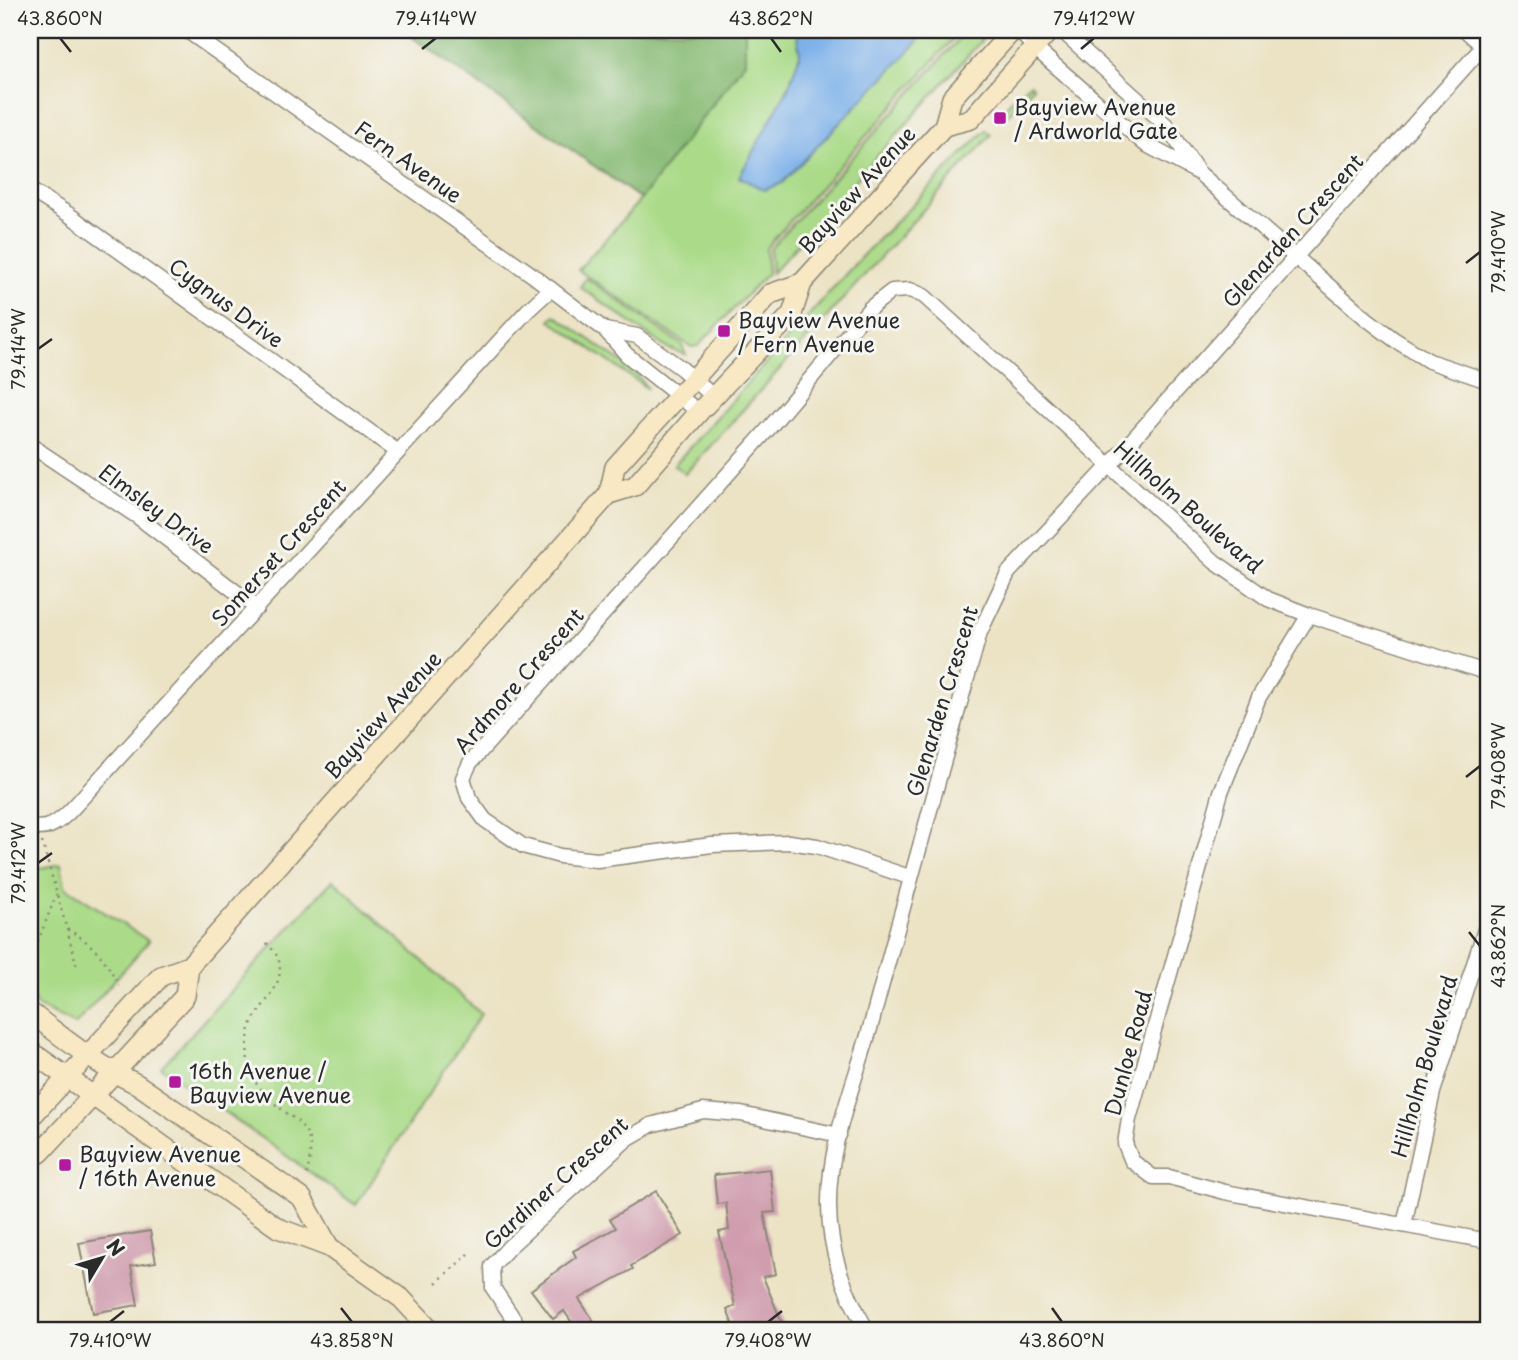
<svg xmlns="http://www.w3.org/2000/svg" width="1518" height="1360" font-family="'Playpen Sans',sans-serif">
<rect width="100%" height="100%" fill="#f6f6f2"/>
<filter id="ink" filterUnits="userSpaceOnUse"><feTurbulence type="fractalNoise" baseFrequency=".0143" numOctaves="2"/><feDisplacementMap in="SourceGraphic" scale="14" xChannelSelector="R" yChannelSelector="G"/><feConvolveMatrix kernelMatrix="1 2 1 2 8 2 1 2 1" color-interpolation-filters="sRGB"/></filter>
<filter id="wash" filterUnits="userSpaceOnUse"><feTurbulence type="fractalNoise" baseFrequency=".00686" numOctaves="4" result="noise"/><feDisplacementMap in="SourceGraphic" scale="28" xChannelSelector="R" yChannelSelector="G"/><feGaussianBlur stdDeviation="1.57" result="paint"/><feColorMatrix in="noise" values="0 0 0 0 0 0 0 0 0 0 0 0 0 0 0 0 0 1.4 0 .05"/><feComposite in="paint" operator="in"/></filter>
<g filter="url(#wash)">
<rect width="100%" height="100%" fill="#ece3c5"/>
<g fill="#abdb89" stroke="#6b835a" stroke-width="2">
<path d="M745,30H961L766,248L768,273L698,346L691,347L578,270L641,199L745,62Z"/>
<path d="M967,30H980L978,36L982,40L772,273L770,249Z"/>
<path d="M1030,84L1033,87L1007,116L1002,111L1020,91Z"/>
<path d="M986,130L991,135L685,474L674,465L862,256Z"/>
<path d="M586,278L682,345L686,355L665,347L580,287Z"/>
<path d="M555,315L634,371L648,389L550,320Z"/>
<path d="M61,864L65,887L149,941L75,1025L37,1006L30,993V870Z"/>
<path d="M333,880L481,1014L356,1205L161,1067Z"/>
</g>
<path fill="#88bb75" stroke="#5a7350" stroke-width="2" d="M402,30H745V61L641,199Z"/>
<path fill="#7db0e9" stroke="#546e8a" stroke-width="2" d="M796,30H922L916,44L782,183L764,190L739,177L788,88L800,54Z"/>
<g id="blocks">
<g fill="#d09daf">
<path d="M770,1169L775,1212L764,1213L776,1274L763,1277L785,1330H735L727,1310L735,1306L719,1232L729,1230L726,1203L717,1204L714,1175Z"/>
<path d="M656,1191L683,1235L631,1266L633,1269L579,1299L600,1330H577L564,1311L553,1319L531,1290L576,1257L573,1251L616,1228L610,1219Z"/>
<path d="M150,1231L156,1262L131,1266L138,1305L93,1313L79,1243Z"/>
</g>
</g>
</g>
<g filter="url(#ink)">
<use href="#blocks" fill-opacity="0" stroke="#8c8778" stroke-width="2"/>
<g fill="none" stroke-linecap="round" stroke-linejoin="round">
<g stroke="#8c8778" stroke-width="17">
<g id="minor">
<path d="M186,30L531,274L605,330L627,355L699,412"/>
<path d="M1018,30L1035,48L1145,144L1199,173L1367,319L1395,340L1429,361L1488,381"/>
<path d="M1061,30L1166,125L1196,169"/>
<path d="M1465,30L1483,46"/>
<path d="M30,190L68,214L398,452"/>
<path d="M605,330L637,336L682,369L714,397"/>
<path d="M30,445L138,517L257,608"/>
<path d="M1309,615L1259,697L1221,792L1129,1119L1125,1144L1132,1161L1153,1177H1169L1225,1192L1488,1241"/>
<path d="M30,826C47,832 59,822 71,810L528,310L551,289"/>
<path d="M909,877L817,846L789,842L712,845L597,860L560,856L523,846L485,820L469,798L463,778L470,763L770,427L870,308L892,291L910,290L924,296L1215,562L1268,599L1309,615L1488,673"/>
<path d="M1404,1225L1433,1092L1488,920"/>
<path d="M521,1330L493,1288L492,1266L509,1247L627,1139L651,1125L703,1111L741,1114L839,1135"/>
<path d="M867,1330C844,1291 829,1252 829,1205C828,1144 855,1083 871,1025C906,894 943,763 980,632L1008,573L1110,465L1488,41"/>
</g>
</g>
<g stroke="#8c8778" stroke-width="22">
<g id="secondary">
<path d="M944,126L971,119L1050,30"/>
<path d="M609,494L635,486L699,412L792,314L802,283L944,126L952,98L1013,30"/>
<path d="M30,1012C64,1039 98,1066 137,1084L302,1198L329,1247"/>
<path d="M30,1051L278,1228L329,1247L401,1298L431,1330"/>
<path d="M30,1118L161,976L189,966L609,494L615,467L770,294L802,283"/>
<path d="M30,1155L40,1153L185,996L189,966"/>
</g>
</g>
<g stroke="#8c8778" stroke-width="2.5" stroke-dasharray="2 5" stroke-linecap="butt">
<path d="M42,842L67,929C93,943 106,960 119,985"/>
<path d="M67,929L77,967"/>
<path d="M267,943C271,948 278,955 279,961C285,986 261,1003 252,1023C246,1037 247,1056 249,1071C251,1078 256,1083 261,1089C290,1126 320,1116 307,1174"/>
<path d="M30,961L57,893"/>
<path d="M436,1283L471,1252"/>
</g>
<use href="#minor" stroke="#fff" stroke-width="14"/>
<use href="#secondary" stroke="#f8e8c3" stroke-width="19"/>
</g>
</g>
<path fill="none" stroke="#2b2b2b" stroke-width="2.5" d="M60,38L71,52M771,38L781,52M422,49L436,38M1081,49L1094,38M1466,263L1480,252M38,349L52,339M1466,777L1480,766M38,863L52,853M1469,932L1480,946M341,1308L352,1322M1052,1308L1062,1322M110,1322L124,1311M768,1322L782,1311"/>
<g fill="#b5179e" stroke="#f6f6f2" stroke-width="2.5">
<rect x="993" y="111" width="14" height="14" rx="3.5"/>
<rect x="717" y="324" width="14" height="14" rx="3.5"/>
<rect x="168" y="1075" width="14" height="14" rx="3.5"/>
<rect x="58" y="1158" width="14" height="14" rx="3.5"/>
</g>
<g text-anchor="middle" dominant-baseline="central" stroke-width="6" stroke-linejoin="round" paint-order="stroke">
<g font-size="21" fill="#2b2b2b" stroke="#f6f6f2" text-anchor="start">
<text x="1014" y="106">Bayview Avenue<tspan x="1014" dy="24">/ Ardworld Gate</tspan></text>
<text x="738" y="319">Bayview Avenue<tspan x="738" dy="24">/ Fern Avenue</tspan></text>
<text x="189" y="1070">16th Avenue /<tspan x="189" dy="24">Bayview Avenue</tspan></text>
<text x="79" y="1153">Bayview Avenue<tspan x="79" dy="24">/ 16th Avenue</tspan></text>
</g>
<g font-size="21" fill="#2b2b2b" stroke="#f6f6f2">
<text transform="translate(409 161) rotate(35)">Fern Avenue</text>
<text transform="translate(856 189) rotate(-48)">Bayview Avenue</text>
<text transform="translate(1292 230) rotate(-48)">Glenarden Crescent</text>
<text transform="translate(227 302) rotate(36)">Cygnus Drive</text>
<text transform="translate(1189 506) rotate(41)">Hillholm Boulevard</text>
<text transform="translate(157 508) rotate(36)">Elmsley Drive</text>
<text transform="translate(278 552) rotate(-48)">Somerset Crescent</text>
<text transform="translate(518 680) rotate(-49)">Ardmore Crescent</text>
<text transform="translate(941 701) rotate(-73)">Glenarden Crescent</text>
<text transform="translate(382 714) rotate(-48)">Bayview Avenue</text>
<text transform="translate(1127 1053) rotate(-75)">Dunloe Road</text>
<text transform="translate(1423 1066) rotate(-74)">Hillholm Boulevard</text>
<text transform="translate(555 1182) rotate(-42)">Gardiner Crescent</text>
</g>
</g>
<rect width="1518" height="1360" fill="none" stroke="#f6f6f2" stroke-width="77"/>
<g transform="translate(102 1258) rotate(52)" stroke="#f6f6f2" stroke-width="5" paint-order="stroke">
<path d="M0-5L12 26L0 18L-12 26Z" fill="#2b2b2b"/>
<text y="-10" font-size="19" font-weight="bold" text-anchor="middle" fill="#2b2b2b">N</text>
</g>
<rect x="38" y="38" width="1442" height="1284" fill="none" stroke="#2b2b2b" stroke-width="2.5"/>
<g font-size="18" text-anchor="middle" fill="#2b2b2b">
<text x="60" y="25">43.860°N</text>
<text x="436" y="25">79.414°W</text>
<text x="771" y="25">43.862°N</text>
<text x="1094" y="25">79.412°W</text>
<text transform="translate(1499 252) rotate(-90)" y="6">79.410°W</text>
<text transform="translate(19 349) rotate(-90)" y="6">79.414°W</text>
<text transform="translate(1499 766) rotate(-90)" y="6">79.408°W</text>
<text transform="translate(19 863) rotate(-90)" y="6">79.412°W</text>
<text transform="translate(1499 946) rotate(-90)" y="6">43.862°N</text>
<text x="110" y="1347">79.410°W</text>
<text x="352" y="1347">43.858°N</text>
<text x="768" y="1347">79.408°W</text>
<text x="1062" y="1347">43.860°N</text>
</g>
</svg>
